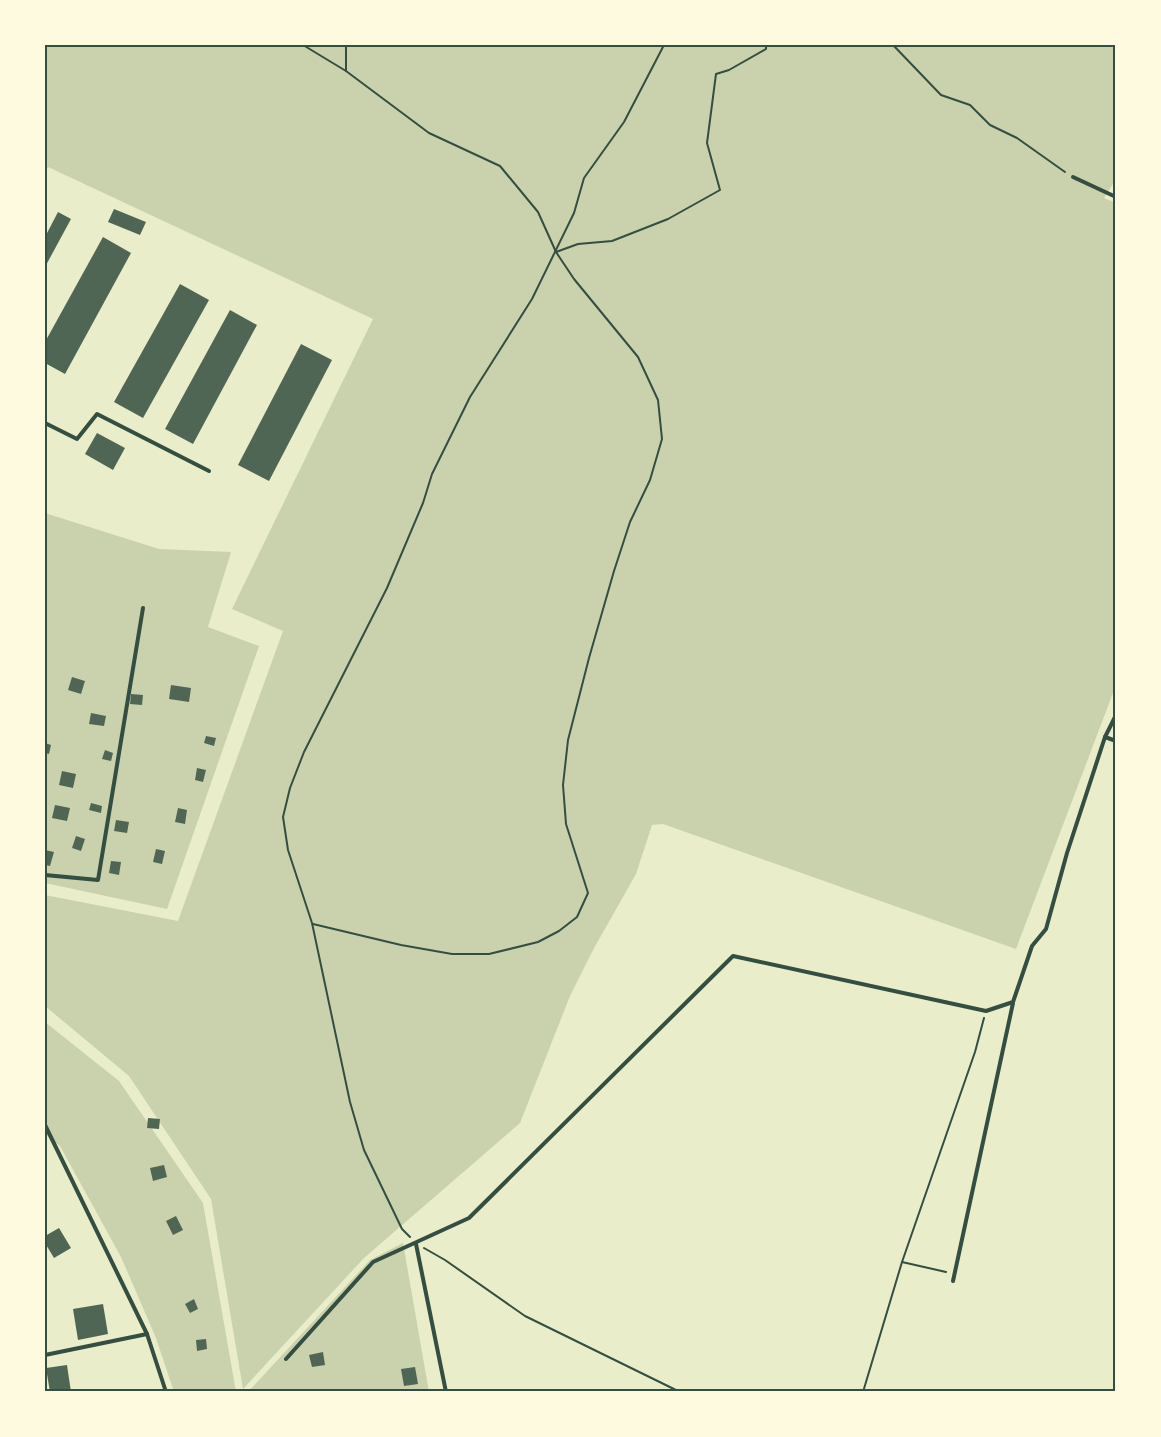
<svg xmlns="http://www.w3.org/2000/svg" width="1161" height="1437" font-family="Spectral,serif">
<rect width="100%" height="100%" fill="#e9edc9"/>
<g fill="#cad2ad">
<path d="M45,45H1116V179L1104,198L1116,203V685L1016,949L663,824L652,825L636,874L593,950L570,996L520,1123L364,1258L243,1389L211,1199L129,1076L45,1006V895L178,921L283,631L232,609L373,319L48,167L45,171Z"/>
<path d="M45,513L159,549L231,552L208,627L259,646L167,909L45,883Z"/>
<path d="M45,1022L119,1081L203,1203L236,1392H174L156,1338L121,1257L60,1146L45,1134Z"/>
<path d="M403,1243L429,1392H248L370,1260Z"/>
</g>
<g fill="#4f6655">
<path d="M114,209L146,222L140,235L108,222Z"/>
<path d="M58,212L71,219L45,267V237Z"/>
<path d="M103,237L131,253L65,374L45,363V342Z"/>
<path d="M180,284L209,300L143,418L114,402Z"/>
<path d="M230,310L257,325L193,444L165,429Z"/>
<path d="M301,344L332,360L269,481L238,465Z"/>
<path d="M97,433L125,448L113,470L85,454Z"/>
<path d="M72,677L85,681L81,694L68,690Z"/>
<path d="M171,685L191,688L189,702L169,699Z"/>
<path d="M131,694L143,695L142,705L130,704Z"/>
<path d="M91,713L106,716L104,726L89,724Z"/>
<path d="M206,736L216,738L214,746L204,743Z"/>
<path d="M45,743L51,745L49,754L45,753Z"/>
<path d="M105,750L113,753L111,761L102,759Z"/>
<path d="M197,768L206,770L203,782L195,780Z"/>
<path d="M62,771L76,774L73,788L59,785Z"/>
<path d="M91,803L102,806L101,813L89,810Z"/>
<path d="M55,805L70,808L67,821L52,818Z"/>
<path d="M178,808L187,810L185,824L175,822Z"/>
<path d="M116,820L129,822L127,833L114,831Z"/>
<path d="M76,836L85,839L81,851L72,848Z"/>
<path d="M156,849L165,851L162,864L153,862Z"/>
<path d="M45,850L54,852L50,866L45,865Z"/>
<path d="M111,861L121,862L119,875L109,873Z"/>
<path d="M148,1118L160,1119L159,1129L147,1128Z"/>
<path d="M164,1165L167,1177L153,1181L150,1168Z"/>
<path d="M176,1216L183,1230L173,1235L166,1221Z"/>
<path d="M59,1228L71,1248L54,1258L45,1243V1236Z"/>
<path d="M194,1299L198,1309L190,1313L185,1304Z"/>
<path d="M103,1304L108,1334L78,1340L73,1309Z"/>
<path d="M206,1339L207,1349L197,1351L196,1340Z"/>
<path d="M323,1352L325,1365L312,1367L309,1355Z"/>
<path d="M67,1365L71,1392H50L46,1368Z"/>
<path d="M415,1367L418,1384L404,1386L401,1369Z"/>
</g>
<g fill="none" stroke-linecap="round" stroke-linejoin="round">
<g stroke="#344e41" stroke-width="2">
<path d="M303,45L346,71L429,133L500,166L538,212L556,252L574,279L638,357L658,400L662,439L650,480L630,522L614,571L589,658L568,740L563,785L566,824L588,893L577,917L559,931L538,942L489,954H452L401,945L313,924"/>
<path d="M893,45L941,95L970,105L990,125L1017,138L1065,172"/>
<path d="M346,71V45"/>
<path d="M556,252L578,244L612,241L668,219L720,190L707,143L716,74L729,70L766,49V45"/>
<path d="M410,1237L402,1229L364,1150L350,1102L312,923L288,850L283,817L290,788L304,752L387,588L423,503L432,474L470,397L532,299L574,213L584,178L624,122L664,45"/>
<path d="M424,1248L445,1260L525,1316L680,1392"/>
<path d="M902,1262L946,1272"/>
<path d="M863,1392L902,1262L975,1052L984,1018"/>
</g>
<g stroke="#344e41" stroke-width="4">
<path d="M1073,177L1116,197"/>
<path d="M45,423L77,439L97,414L209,471"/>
<path d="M1105,737L1116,741"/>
<path d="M45,875L98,880L143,608"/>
<path d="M45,1125L147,1334"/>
<path d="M416,1244L446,1392"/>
<path d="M953,1281L1013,1003"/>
<path d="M45,1355L147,1334L166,1392"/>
<path d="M286,1359L373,1262L469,1218L733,956L986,1011L1013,1002L1032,946L1046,929L1067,853L1105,737L1116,715"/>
</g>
</g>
<rect width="1161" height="1437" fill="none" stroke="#fefae0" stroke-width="93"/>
<rect x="46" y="46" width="1068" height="1344" fill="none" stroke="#344e41" stroke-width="2"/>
</svg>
